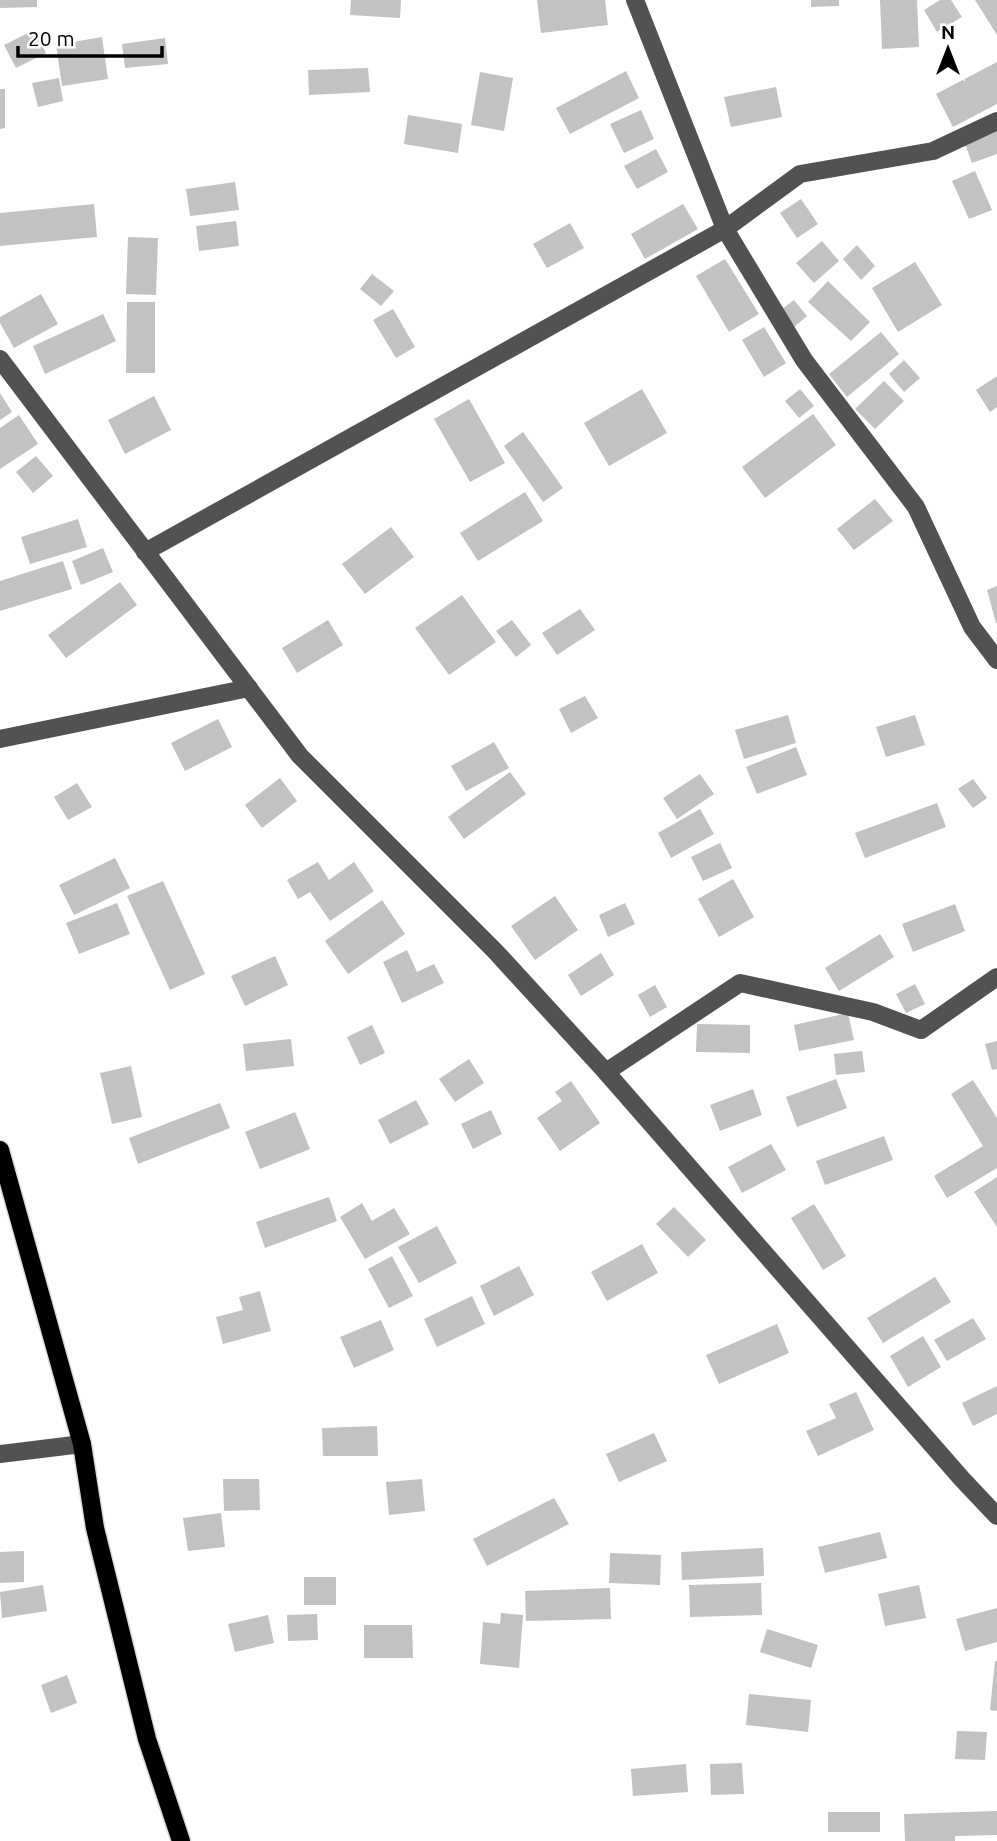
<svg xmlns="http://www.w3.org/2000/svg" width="997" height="1841" font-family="Ubuntu,sans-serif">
<rect width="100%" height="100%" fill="#fff"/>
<g fill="#c2c2c2">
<path d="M0,0H37V7L0,8Z"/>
<path d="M351,0H401L400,18L350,15Z"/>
<path d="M537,0H605L608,25L541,33Z"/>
<path d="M811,0H839V6L811,7Z"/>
<path d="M880,0H917L919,47L882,49Z"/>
<path d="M940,0H951L962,17L937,32L924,10Z"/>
<path d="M975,0H997V35Z"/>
<path d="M34,30L46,53L16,68L4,45Z"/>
<path d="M102,37L108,79L62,86L56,45Z"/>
<path d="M165,38L168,64L125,68L122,44Z"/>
<path d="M997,62V104L953,127L936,94Z"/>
<path d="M368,68L370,92L309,95L308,70Z"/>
<path d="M626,71L639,98L570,134L556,108Z"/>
<path d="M480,72L513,78L504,131L471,125Z"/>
<path d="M59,78L63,101L38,107L32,83Z"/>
<path d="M776,87L782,117L731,127L724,97Z"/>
<path d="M0,89H5V128L0,129Z"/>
<path d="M641,110L654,139L624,153L610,124Z"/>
<path d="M408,115L462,124L458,153L404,144Z"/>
<path d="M997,129V154L972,163L964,141Z"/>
<path d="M656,149L668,172L637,189L624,166Z"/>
<path d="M975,171L992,210L969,219L952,181Z"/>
<path d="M235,182L239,210L190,216L186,189Z"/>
<path d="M801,199L818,224L797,238L780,213Z"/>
<path d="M94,204L97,237L0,246V213Z"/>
<path d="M683,204L698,229L645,259L631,234Z"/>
<path d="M236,221L239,246L199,251L196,226Z"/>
<path d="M570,223L584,248L547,268L533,244Z"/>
<path d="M128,237L158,238L156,295L126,294Z"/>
<path d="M822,241L839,261L814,283L796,263Z"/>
<path d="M857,245L875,266L861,280L843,259Z"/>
<path d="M725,259L759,314L729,332L696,276Z"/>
<path d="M915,262L942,305L898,332L872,288Z"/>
<path d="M372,274L394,291L381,306L360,289Z"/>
<path d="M828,281L870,322L851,341L808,302Z"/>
<path d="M41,294L58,324L14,348L0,323V317Z"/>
<path d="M794,300L807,316L792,329L778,312Z"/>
<path d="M127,302H155V373H126Z"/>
<path d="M393,309L415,347L396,358L373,320Z"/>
<path d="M103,314L116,341L45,374L33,346Z"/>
<path d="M764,327L786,363L764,377L742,340Z"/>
<path d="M881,332L899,354L847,397L829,374Z"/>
<path d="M904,360L920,378L904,392L889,374Z"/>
<path d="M997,376V407L990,412L976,390Z"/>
<path d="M884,381L904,401L875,429L855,409Z"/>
<path d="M642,389L667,433L609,466L584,423Z"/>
<path d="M800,389L814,406L799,418L785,401Z"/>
<path d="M0,393L12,412L0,420Z"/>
<path d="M154,396L171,430L125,454L108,420Z"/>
<path d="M469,399L505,463L470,482L434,419Z"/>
<path d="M813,414L836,445L765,498L742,467Z"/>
<path d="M19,415L38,444L0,469V428Z"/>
<path d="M523,432L563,488L543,502L504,446Z"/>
<path d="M36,456L53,476L33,493L16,472Z"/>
<path d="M525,492L543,521L478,561L460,533Z"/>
<path d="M875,499L893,521L854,550L837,529Z"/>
<path d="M78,519L87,547L30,564L21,537Z"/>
<path d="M391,527L414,557L365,594L342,564Z"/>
<path d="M103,548L113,572L81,585L72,561Z"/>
<path d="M63,561L72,589L0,611V581Z"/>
<path d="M120,582L137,605L66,658L48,635Z"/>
<path d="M997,586V623H996L987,590Z"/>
<path d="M462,595L496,642L449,675L415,628Z"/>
<path d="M580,609L595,630L557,655L542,633Z"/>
<path d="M328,620L343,645L297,673L282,648Z"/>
<path d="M512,620L531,645L516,657L496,631Z"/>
<path d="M585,696L598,718L571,733L559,709Z"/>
<path d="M788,715L796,743L744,759L735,730Z"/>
<path d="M915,715L925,745L886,757L876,727Z"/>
<path d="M218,719L232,747L185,771L171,743Z"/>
<path d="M494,742L509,768L466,791L451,766Z"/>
<path d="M796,747L807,775L757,794L746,767Z"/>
<path d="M510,772L526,794L464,839L448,817Z"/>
<path d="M700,774L714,794L677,819L663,798Z"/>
<path d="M280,778L297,801L262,828L245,805Z"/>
<path d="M973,779L987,798L973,808L958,789Z"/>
<path d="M77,783L92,807L68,820L54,797Z"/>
<path d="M937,803L946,827L865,858L855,833Z"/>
<path d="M700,809L714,834L671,858L658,833Z"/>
<path d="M720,843L732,868L703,881L691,857Z"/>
<path d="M115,858L130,888L74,915L59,885Z"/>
<path d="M318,862L329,880L354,862L374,891L330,921L310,892L298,899L287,880Z"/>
<path d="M733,879L754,917L719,937L698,899Z"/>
<path d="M163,881L205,974L170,990L127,896Z"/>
<path d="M555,896L578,930L535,960L511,926Z"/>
<path d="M382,900L405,934L348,974L325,941Z"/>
<path d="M117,903L130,934L79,954L66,923Z"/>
<path d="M625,903L635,924L608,937L599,915Z"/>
<path d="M955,904L965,931L913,952L902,924Z"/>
<path d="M880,934L894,957L839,991L825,968Z"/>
<path d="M407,950L417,972L434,964L444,983L402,1003L383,962Z"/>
<path d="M601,953L614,975L581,996L568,975Z"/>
<path d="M275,956L288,985L245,1006L231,976Z"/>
<path d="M915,984L925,1004L906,1013L896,994Z"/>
<path d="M655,985L667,1007L650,1017L638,995Z"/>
<path d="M848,1013L854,1040L799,1051L794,1025Z"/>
<path d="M697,1024L750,1025V1053L696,1052Z"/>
<path d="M372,1025L385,1053L360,1065L347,1037Z"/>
<path d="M291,1039L294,1066L246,1071L243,1044Z"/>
<path d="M997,1041V1069L992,1070L985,1044Z"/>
<path d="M862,1051L865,1072L836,1075L834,1054Z"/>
<path d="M469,1059L484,1083L455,1102L439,1079Z"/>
<path d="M131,1066L142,1117L112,1124L100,1073Z"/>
<path d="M836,1079L847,1108L797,1127L786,1097Z"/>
<path d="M973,1080L997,1118V1168L947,1198L934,1176L983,1146L951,1094Z"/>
<path d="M571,1081L600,1123L560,1151L537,1118L562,1101L555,1092Z"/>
<path d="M753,1089L762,1115L720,1131L710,1105Z"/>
<path d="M416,1100L429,1124L390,1144L378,1120Z"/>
<path d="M220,1103L230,1128L138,1164L129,1138Z"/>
<path d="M491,1110L502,1134L473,1149L461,1124Z"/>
<path d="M295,1112L310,1149L260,1169L245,1132Z"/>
<path d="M884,1136L893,1160L825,1185L816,1161Z"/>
<path d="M771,1144L786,1170L742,1193L728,1167Z"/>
<path d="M997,1177V1227L974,1192Z"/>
<path d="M329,1197L337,1221L265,1248L256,1222Z"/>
<path d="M362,1203L372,1221L394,1208L410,1234L365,1259L340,1217Z"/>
<path d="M814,1204L846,1256L823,1270L791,1218Z"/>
<path d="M674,1207L706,1240L688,1257L656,1224Z"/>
<path d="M437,1226L457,1263L419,1283L398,1247Z"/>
<path d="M642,1244L658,1273L607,1301L591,1272Z"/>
<path d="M392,1256L413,1296L389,1308L368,1269Z"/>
<path d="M519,1266L534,1295L494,1316L480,1286Z"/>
<path d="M935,1277L951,1302L883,1343L867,1318Z"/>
<path d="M260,1291L271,1331L223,1344L216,1317L243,1310L239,1297Z"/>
<path d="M472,1296L485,1324L437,1347L424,1319Z"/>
<path d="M973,1318L986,1339L947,1361L934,1340Z"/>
<path d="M381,1320L394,1350L354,1368L340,1337Z"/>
<path d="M777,1324L789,1353L719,1384L706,1355Z"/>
<path d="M923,1336L941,1367L908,1387L890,1356Z"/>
<path d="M997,1386V1414L973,1426L962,1403Z"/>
<path d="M856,1392L874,1430L818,1456L806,1431L836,1418L829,1404Z"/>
<path d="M377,1426L378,1456H323L322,1428Z"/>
<path d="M654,1433L667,1461L619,1482L606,1454Z"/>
<path d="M223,1479H259L260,1510L224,1511Z"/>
<path d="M422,1479L425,1511L389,1515L386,1482Z"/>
<path d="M554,1498L569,1524L487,1566L473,1539Z"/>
<path d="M221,1513L225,1547L188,1551L183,1518Z"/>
<path d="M880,1532L887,1558L825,1573L818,1547Z"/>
<path d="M763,1548L764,1576L682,1580L681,1552Z"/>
<path d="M24,1551V1582L0,1583V1552Z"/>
<path d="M610,1553L661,1555L660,1585L609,1583Z"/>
<rect x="304" y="1577" width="32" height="28"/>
<path d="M761,1583L762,1615L690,1617L689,1585Z"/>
<path d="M43,1585L47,1611L2,1618L0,1592Z"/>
<path d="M919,1585L926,1618L885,1626L878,1594Z"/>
<path d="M610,1588L611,1619L526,1621L525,1591Z"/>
<path d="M997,1608V1642L965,1651L956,1619Z"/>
<path d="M501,1613L523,1615L519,1668L480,1664L483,1622L500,1624Z"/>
<path d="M317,1614L318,1640L288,1641L287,1615Z"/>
<path d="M268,1615L274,1643L235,1652L228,1624Z"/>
<path d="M364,1625H412L413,1658H364Z"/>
<path d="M767,1629L818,1645L811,1668L760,1652Z"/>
<path d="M995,1661H997V1711L990,1710Z"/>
<path d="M67,1675L77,1703L51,1713L41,1685Z"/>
<path d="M749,1694L811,1700L808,1732L746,1725Z"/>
<path d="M957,1731L987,1732L985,1760L955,1759Z"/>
<path d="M742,1763L744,1794L711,1795L710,1764Z"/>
<path d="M686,1764L688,1792L633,1796L631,1769Z"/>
<path d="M997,1811V1835L955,1836V1841H905L904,1814Z"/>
<rect x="828" y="1812" width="52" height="20"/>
</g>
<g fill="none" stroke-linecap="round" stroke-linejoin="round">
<g stroke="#dbdbdb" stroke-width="21">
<path id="major" d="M0,1150L82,1444L95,1528L147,1739L181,1841"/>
</g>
<g stroke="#525252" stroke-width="18">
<path d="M997,121L933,151L800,174L725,229L804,360L916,507L972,627L997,660"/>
<path d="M0,359L300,756L495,951L606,1072L962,1479L997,1516"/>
<path d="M145,552L725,229L635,0"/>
<path d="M0,739L249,688"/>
<path d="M606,1072L740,983L873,1012L921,1030L997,977"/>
<path d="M0,1454L82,1444"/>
</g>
<use href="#major" stroke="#000" stroke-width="18"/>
</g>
<g transform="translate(948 49)" stroke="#ffffff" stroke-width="5" paint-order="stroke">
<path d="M0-5L12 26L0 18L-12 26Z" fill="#000000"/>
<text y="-10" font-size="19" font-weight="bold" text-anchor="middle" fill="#000000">N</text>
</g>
<path d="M18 46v10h144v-10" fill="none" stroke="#000000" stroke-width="3.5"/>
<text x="28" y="46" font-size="21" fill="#000000" stroke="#ffffff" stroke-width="5" paint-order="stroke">20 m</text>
</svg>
